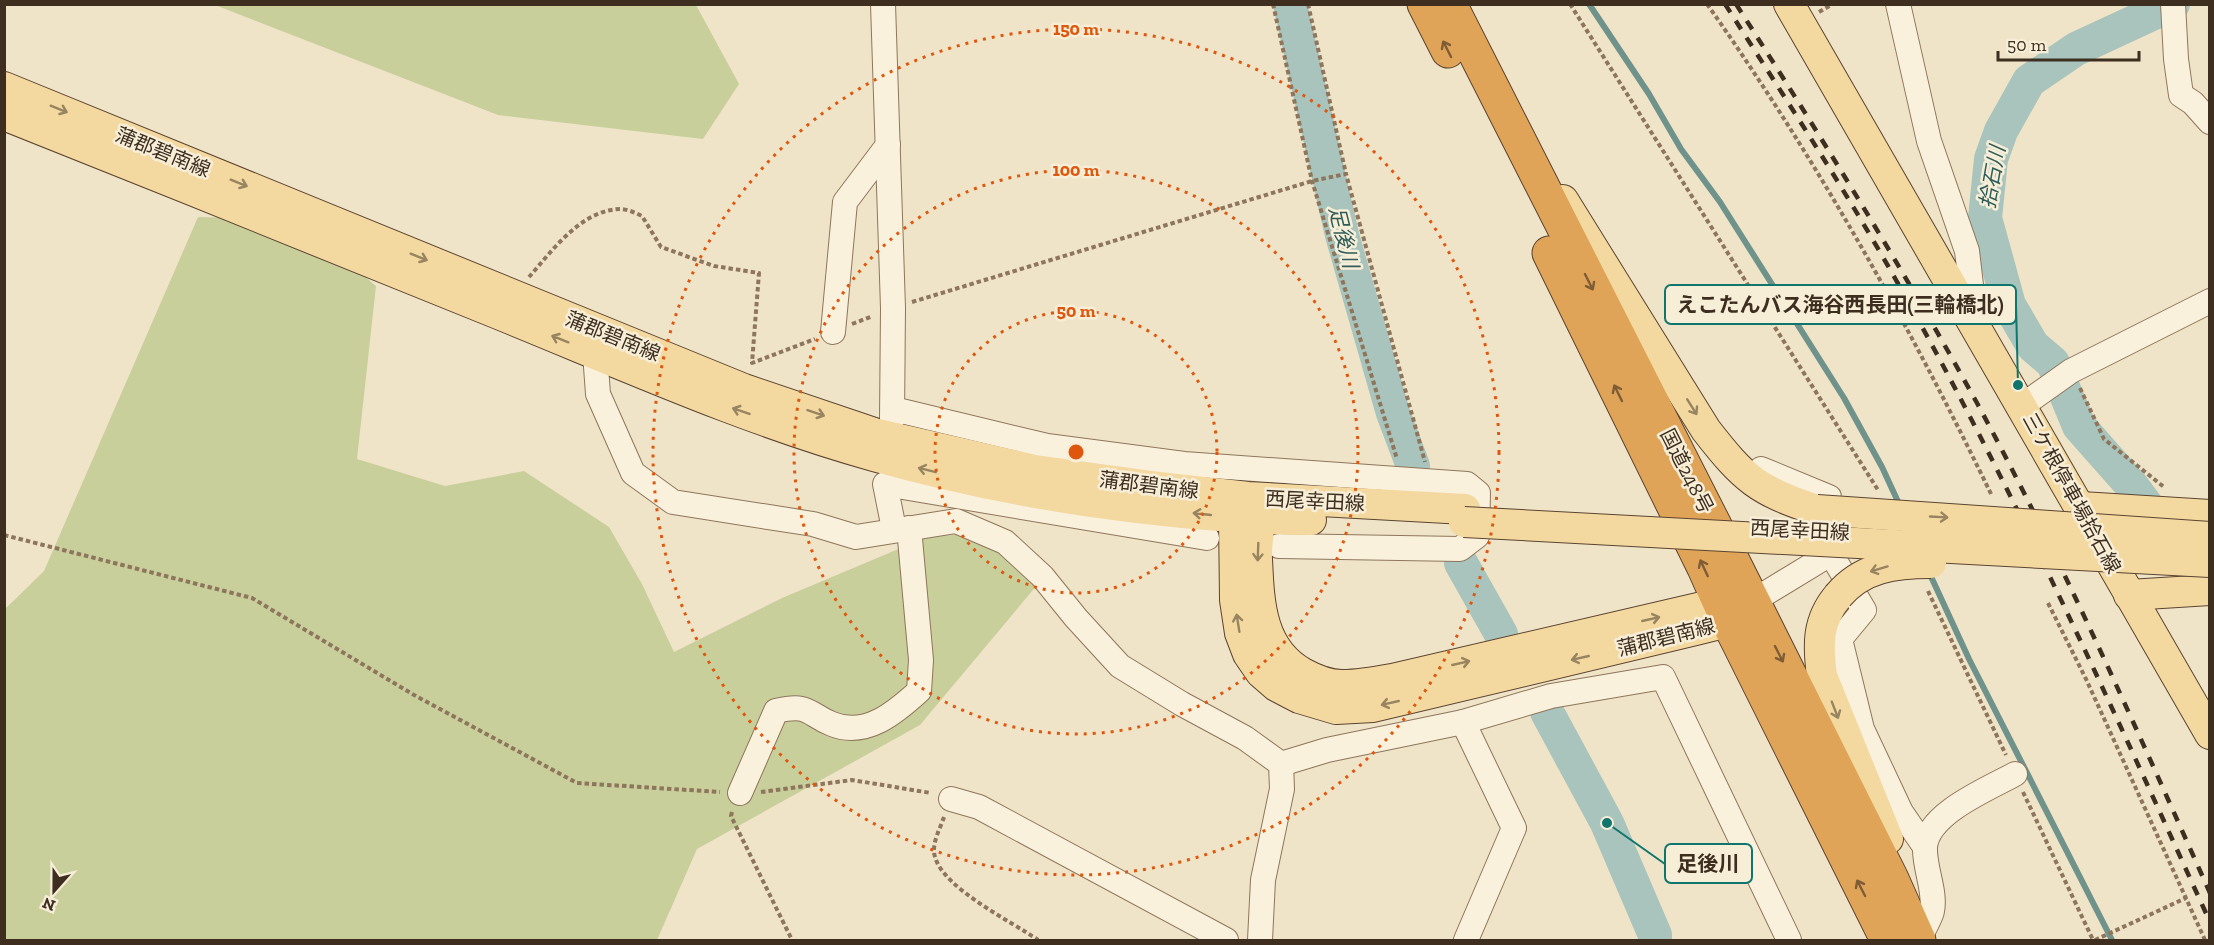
<svg xmlns="http://www.w3.org/2000/svg" width="2214" height="945" font-family="'Zilla Slab','Noto Sans JP',serif">
<rect width="100%" height="100%" fill="#f0e4c8"/>
<g fill="#c9cf9b">
<path d="M215,5H696L739,84L703,139L498,115Z"/>
<path d="M198,217L296,219L376,286L357,459L445,486L524,471L609,527L642,584L674,652L782,598L927,537L990,532L1038,584L920,725L697,849L657,940H5V609L44,571Z"/>
</g>
<g fill="none" stroke-linecap="round" stroke-linejoin="round">
<g stroke="#6f938a" stroke-width="6">
<path d="M1589,4L1649,94L1681,149L1720,202L1844,398L1882,467L1900,506"/>
<path d="M1928,570L1969,659L2112,940"/>
</g>
<g stroke="#a9c4bc" stroke-width="34">
<path d="M1290,4L1342,235L1393,413L1413,466"/>
<path d="M2167,533L2132,486L2079,426L2053,363L2033,346L2009,305L1985,218L1991,159L2001,131L2029,81L2076,49L2173,4"/>
<path d="M1461,563L1501,634"/>
<path d="M1547,712L1607,823L1655,935V940"/>
</g>
<g stroke="#8d765c" stroke-width="26">
<g id="minor">
<path d="M883,4L893,308L892,419"/>
<path d="M1898,4L1929,141L1967,251L1971,285L1961,299"/>
<path d="M2173,4L2176,59L2181,95L2193,103L2210,122"/>
<path d="M833,332L845,202L888,145"/>
<path d="M595,353L598,394L633,473L673,502L813,524L856,537L956,521L1005,542L1042,576L1076,618L1120,666L1182,704L1245,738L1281,764L1282,789L1263,880L1260,940"/>
<path d="M2020,401L2033,398L2071,371L2210,301"/>
<path d="M893,409L1047,446L1184,464L1467,484L1478,493L1477,536L1460,549L1279,546"/>
<path d="M1761,469L1829,497L1830,552L1864,610L1840,639L1862,729L1901,812L1925,847"/>
<path d="M894,529L885,484L1207,538"/>
<path d="M1753,601L1845,545"/>
<path d="M1463,722L1514,828L1466,940"/>
<path d="M1281,764L1327,750L1463,722L1551,696L1663,677L1789,940"/>
<path d="M740,793L776,711C810,703 807,714 832,724C866,738 896,712 919,691L921,660L909,528"/>
<path d="M951,799L979,807L1226,940"/>
<path d="M1920,940C1922,930 1931,918 1932,911C1936,891 1924,868 1925,847C1928,813 1988,789 2015,774"/>
</g>
</g>
<g stroke="#5b4430" stroke-width="32">
<g id="major">
<path d="M1789,4L2210,734"/>
<path d="M4,87L744,389L874,433L1035,470L1152,486L1248,497L1465,509"/>
<path d="M4,115C165,179 325,244 486,309C613,360 741,419 874,456C1012,495 1167,518 1311,520"/>
<path d="M1563,200L1706,430C1744,479 1758,491 1817,510"/>
<path d="M1244,502L1234,517L1235,600L1240,633L1248,654L1261,673L1276,686L1299,698L1336,709L1373,707L1696,630L1728,622L1746,607"/>
<path d="M1251,502C1265,528 1256,532 1257,559C1259,602 1260,649 1303,673C1314,679 1328,685 1342,685C1359,685 1376,682 1392,679L1719,603L1743,602"/>
<path d="M2081,507L2210,515"/>
<path d="M2129,595L2210,590"/>
<path d="M1838,596C1817,621 1818,645 1822,676L1888,839"/>
</g>
</g>
<g stroke="#5b4430" stroke-width="35">
<g id="highway">
<path d="M1424,4L1448,51"/>
<path d="M1450,4L1732,559L1892,879L1919,940"/>
<path d="M1549,253L1704,568L1728,622L1887,940"/>
</g>
</g>
<g stroke="#8d765c" stroke-width="4" stroke-dasharray="4.5 3" stroke-linecap="butt">
<path d="M1273,4L1312,181L1397,459"/>
<path d="M1308,4L1346,174"/>
<path d="M1570,4L1878,490"/>
<path d="M1707,4C1816,158 1910,326 1992,496"/>
<path d="M1819,12L1833,4"/>
<path d="M529,277C552,251 581,210 620,209C627,209 636,213 642,216L661,247L714,266L759,273L752,363L815,339"/>
<path d="M912,302L1312,181L1346,174L1425,462"/>
<path d="M852,324L873,316"/>
<path d="M2080,388L2104,439L2164,487"/>
<path d="M4,535L252,598L414,695L577,783L720,792"/>
<path d="M1928,591L2006,755"/>
<path d="M2048,603L2086,679L2205,940"/>
<path d="M761,792L852,780L931,793"/>
<path d="M2023,792L2093,940"/>
<path d="M732,812L731,816L792,940"/>
<path d="M944,817C940,829 931,844 935,857C944,889 1011,921 1038,940"/>
<path d="M2095,940L2186,898"/>
</g>
<use href="#minor" stroke="#faf1dc" stroke-width="24"/>
<use href="#major" stroke="#f3d9a0" stroke-width="30"/>
<use href="#highway" stroke="#e0a458" stroke-width="33"/>
<g stroke="#3d2e20" stroke-width="4.5" stroke-dasharray="10 10" stroke-linecap="butt">
<path d="M1725,4C1783,95 1843,186 1896,280C2013,487 2111,705 2210,922"/>
<path d="M1736,4C1820,135 1902,267 1977,403C2063,562 2136,728 2210,893"/>
</g>
<g stroke="#5b4430" stroke-width="32" stroke-linecap="butt">
<g id="major-bridge">
<path d="M1817,510L2210,537"/>
<path d="M1464,522L2210,562"/>
<path d="M1838,596C1862,567 1895,563 1931,563"/>
</g>
</g>
<use href="#major-bridge" stroke="#f3d9a0" stroke-width="30"/>
</g>
<defs><path id="oneway-shaft" d="M-6 0H5M1.5-3L5.5 0L1.5 3" fill="none" stroke-width="1.6" stroke-linecap="round" stroke-linejoin="round" transform="scale(1.5)"/></defs>
<g stroke="#7e5d36">
<use href="#oneway-shaft" transform="translate(1447 49) rotate(-117)"/>
<use href="#oneway-shaft" transform="translate(1589 282) rotate(63)"/>
<use href="#oneway-shaft" transform="translate(1618 393) rotate(-116)"/>
<use href="#oneway-shaft" transform="translate(1704 568) rotate(-115)"/>
<use href="#oneway-shaft" transform="translate(1779 654) rotate(63)"/>
<use href="#oneway-shaft" transform="translate(1861 888) rotate(-117)"/>
</g>
<g stroke="#988460">
<use href="#oneway-shaft" transform="translate(59 109) rotate(22)"/>
<use href="#oneway-shaft" transform="translate(239 183) rotate(22)"/>
<use href="#oneway-shaft" transform="translate(419 257) rotate(22)"/>
<use href="#oneway-shaft" transform="translate(560 339) rotate(-158)"/>
<use href="#oneway-shaft" transform="translate(1692 407) rotate(58)"/>
<use href="#oneway-shaft" transform="translate(741 411) rotate(-161)"/>
<use href="#oneway-shaft" transform="translate(816 413) rotate(19)"/>
<use href="#oneway-shaft" transform="translate(927 470) rotate(-166)"/>
<use href="#oneway-shaft" transform="translate(1202 514) rotate(-174)"/>
<use href="#oneway-shaft" transform="translate(1939 517) rotate(3)"/>
<use href="#oneway-shaft" transform="translate(1258 552) rotate(92)"/>
<use href="#oneway-shaft" transform="translate(1879 569) rotate(163)"/>
<use href="#oneway-shaft" transform="translate(1651 619) rotate(-13)"/>
<use href="#oneway-shaft" transform="translate(1238 623) rotate(-99)"/>
<use href="#oneway-shaft" transform="translate(1580 658) rotate(167)"/>
<use href="#oneway-shaft" transform="translate(1461 663) rotate(-13)"/>
<use href="#oneway-shaft" transform="translate(1390 703) rotate(167)"/>
<use href="#oneway-shaft" transform="translate(1835 710) rotate(69)"/>
</g>
<g fill="none" stroke="#df570d" stroke-width="3" stroke-dasharray="3 6">
<circle cx="1076" cy="452" r="141"/>
<circle cx="1076" cy="452" r="282"/>
<circle cx="1076" cy="452" r="423"/>
</g>
<g text-anchor="middle" dominant-baseline="central" stroke-width="5" stroke-linejoin="round" paint-order="stroke">
<g font-size="20" fill="#3d2e20" stroke="#f7eed8">
<text transform="translate(163 152) rotate(22)">蒲郡碧南線</text>
<text transform="translate(613 336) rotate(22)">蒲郡碧南線</text>
<text transform="translate(1687 471) rotate(63)">国道248号</text>
<text transform="translate(1149 485) rotate(7)">蒲郡碧南線</text>
<text transform="translate(2072 493) rotate(61)">三ケ根停車場拾石線</text>
<text transform="translate(1315 501) rotate(3)">西尾幸田線</text>
<text transform="translate(1800 530) rotate(3)">西尾幸田線</text>
<text transform="translate(1666 637) rotate(-14)">蒲郡碧南線</text>
</g>
<g font-size="21" font-style="italic" fill="#2f5d5a" stroke="#f7eed8">
<text transform="translate(1992 177) rotate(-80)">拾石川</text>
<text transform="translate(1344 237) rotate(76)">足後川</text>
</g>
</g>
<circle cx="1076" cy="452" r="9" fill="#df570d" stroke="#f7eed8" stroke-width="3"/>
<g font-size="18" text-anchor="middle" font-weight="bold" fill="#df570d" stroke="#f7eed8" stroke-width="5" stroke-linejoin="round" paint-order="stroke">
<text x="1076" y="35">150 m</text>
<text x="1076" y="176">100 m</text>
<text x="1076" y="317">50 m</text>
</g>
<path fill="none" stroke="#0f766e" stroke-width="2" d="M2018 385L2016 305M1607 823L1665 864"/>
<g fill="#0f766e" stroke="#f7eed8" stroke-width="2">
<circle cx="2018" cy="385" r="6"/>
<circle cx="1607" cy="823" r="6"/>
</g>
<g fill="#f7eed8" stroke="#0f766e" stroke-width="2">
<rect x="1665" y="285" width="351" height="39" rx="6"/>
<rect x="1665" y="844" width="87" height="39" rx="6"/>
</g>
<g font-size="21" text-anchor="middle" font-weight="bold" fill="#3d2e20">
<text x="1840" y="312">えこたんバス海谷西長田(三輪橋北)</text>
<text x="1708" y="871">足後川</text>
</g>
<rect width="2214" height="945" fill="none" stroke="#3d2e20" stroke-width="12"/>
<g transform="translate(54 891) rotate(201)" stroke="#f7eed8" stroke-width="4.5" paint-order="stroke">
<path d="M0-4.5L10 22L0 15L-10 22Z" fill="#3d2e20"/>
<text y="-9" font-size="16" font-weight="bold" text-anchor="middle" fill="#3d2e20">N</text>
</g>
<path d="M1998 51v9h141v-9" fill="none" stroke="#3d2e20" stroke-width="3"/>
<text x="2007" y="51" font-size="18" fill="#3d2e20" stroke="#f7eed8" stroke-width="4.5" paint-order="stroke">50 m</text>
</svg>
